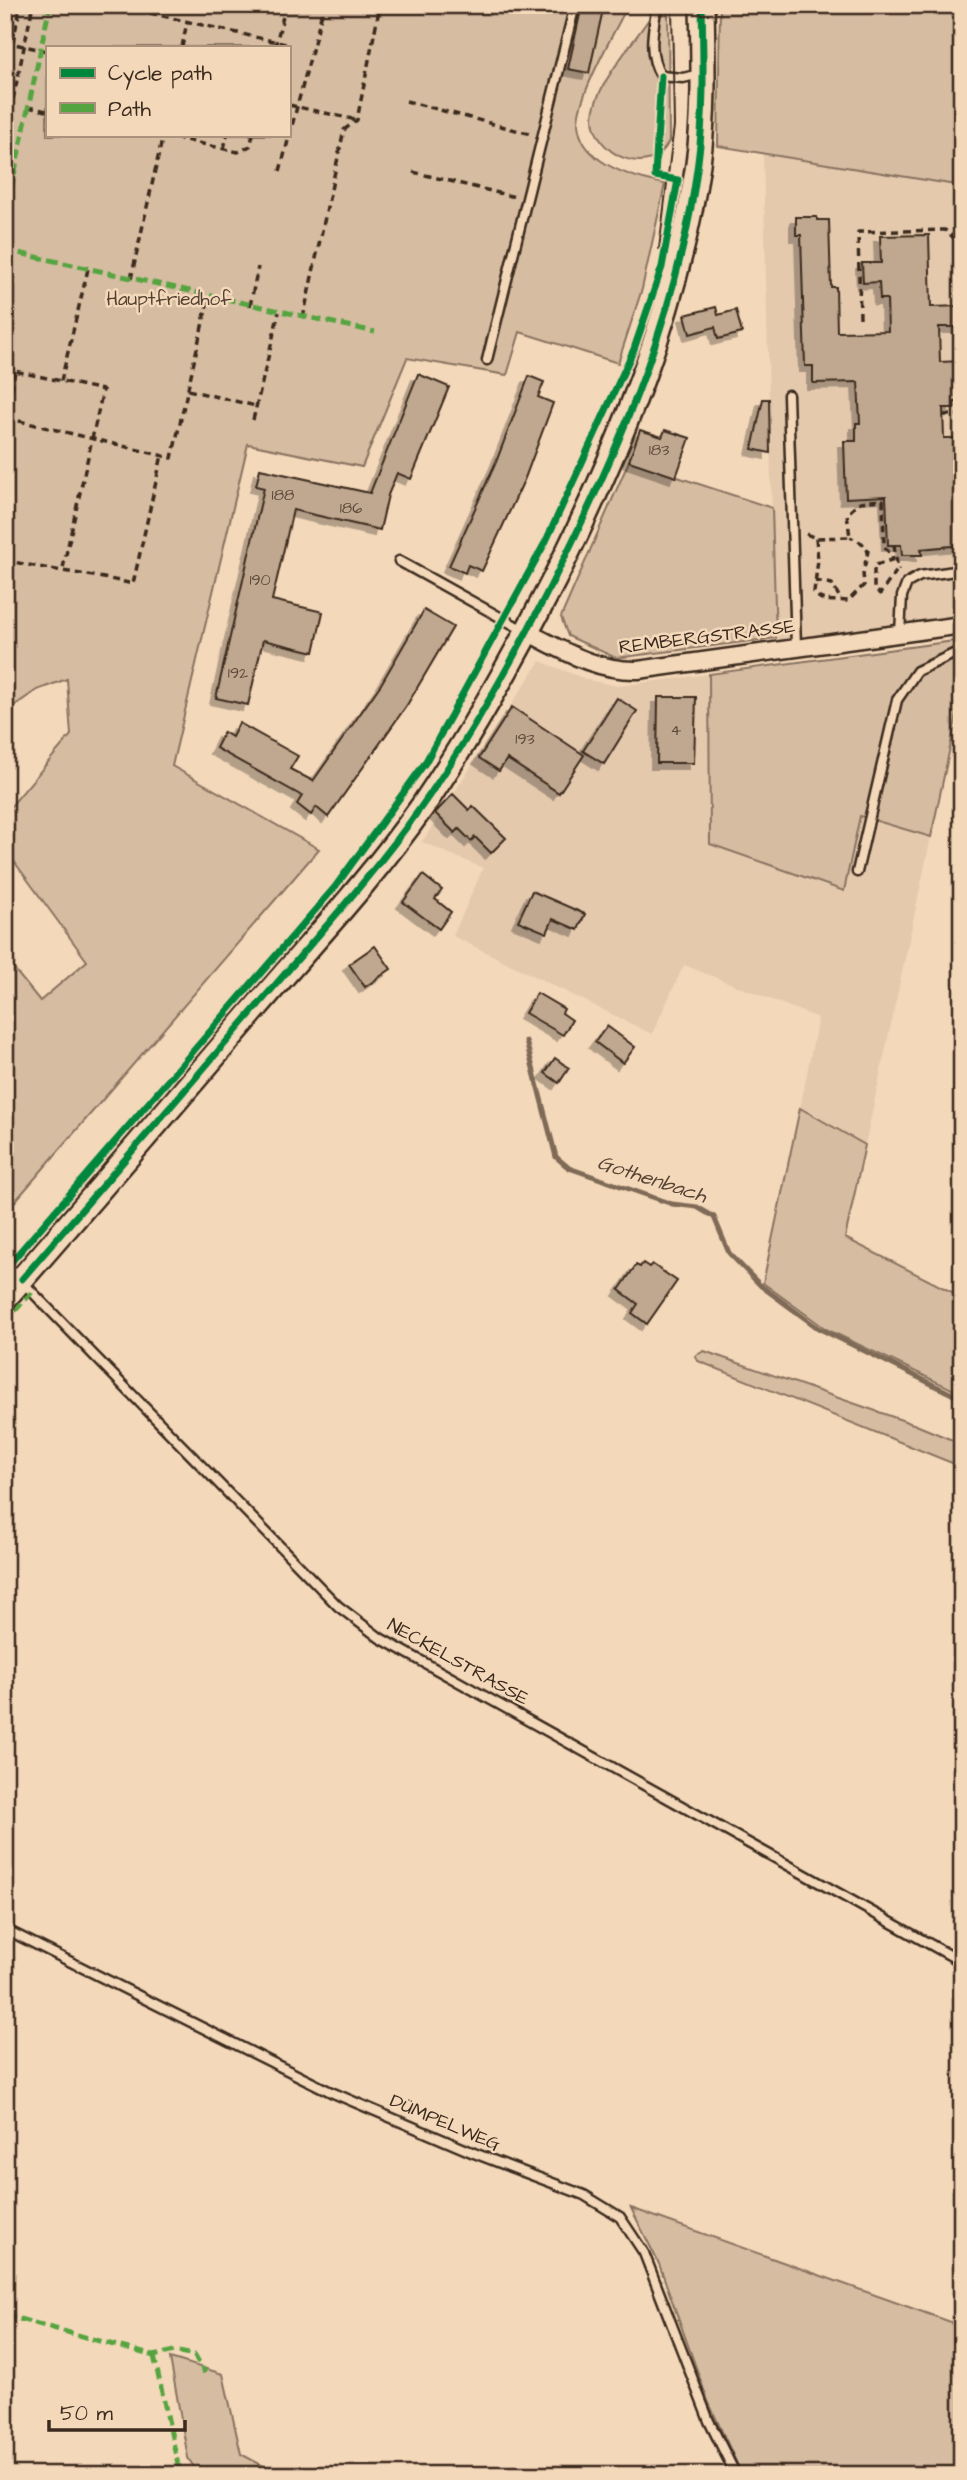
<svg xmlns="http://www.w3.org/2000/svg" width="967" height="2480" font-family="'Architects Daughter',sans-serif">
<defs>
<filter id="shadow"><feDropShadow dx="-6" dy="6" stdDeviation="0" flood-color="#0004"/></filter>
</defs>
<rect width="100%" height="100%" fill="#f4d8ba"/>
<filter id="ink" filterUnits="userSpaceOnUse"><feTurbulence type="fractalNoise" baseFrequency=".0143" numOctaves="2"/><feDisplacementMap in="SourceGraphic" scale="14" xChannelSelector="R" yChannelSelector="G"/><feConvolveMatrix kernelMatrix="1 2 1 2 8 2 1 2 1" color-interpolation-filters="sRGB"/></filter>
<g filter="url(#ink)">
<g fill="#e4c9ad">
<path d="M763,154L962,186V619L775,644Z"/>
<path d="M540,661L588,680L618,686L709,674L710,844L844,891L860,816L931,837L865,1145L800,1108L818,1018L684,965L652,1034L453,936L483,868L422,842Z"/>
</g>
<g fill="#d6bca1" stroke="#887360" stroke-width="2" fill-rule="evenodd">
<path d="M5,5H628C615,31 577,97 578,124C581,164 634,178 665,184L642,289L618,363L520,332L507,375L407,358L362,467L248,444L172,766L319,849L5,1213V958L40,1001L87,961L5,849V813L71,735L67,679L37,690L5,712ZM47,47H289V135H47Z"/>
<path d="M658,5H668L669,141C652,180 594,156 593,118C593,85 641,35 658,5Z"/>
<path d="M720,5H962V186L718,146Z"/>
<path d="M629,461L772,508L776,638L616,658L568,636L561,617Z"/>
<path d="M962,640V691L931,837L860,816L844,891L710,844L709,674Z"/>
<path d="M800,1108L865,1145L845,1238L962,1297V1394L826,1329L763,1283Z"/>
<path d="M704,1351L916,1425L962,1444V1467L698,1361L695,1356Z"/>
<path d="M631,2208L962,2326V2475H742L708,2401L659,2264Z"/>
<path d="M170,2358L223,2374L241,2454L280,2475H199L188,2458Z"/>
</g>
<g fill="none" stroke-linecap="round" stroke-linejoin="round">
<path stroke="#7e6a56" stroke-width="5" d="M526,1041L556,1157L569,1168L672,1204L697,1207L714,1217L729,1253L761,1286L818,1328L962,1399"/>
</g>
<g fill="#c0a78f" stroke="#3b2a1e" stroke-width="2" filter="url(#shadow)">
<path d="M582,5H604L589,73L568,69Z"/>
<path d="M796,217H817V220H829L831,287H836L837,332L888,331L887,299H880L879,282L863,283L862,263H881L880,236L929,235L931,307L962,306V327H939L940,362L962,361V402H954V408H943L944,438H962V545L921,549L922,555H902L901,545H888L886,496L846,498L844,441H856V423H860L858,382L813,383V366H805L801,235H796Z"/>
<path d="M716,307L718,315L736,310L742,333L718,339L715,327L690,334L685,315Z"/>
<path d="M418,374L449,387L411,479L397,473L388,495L380,530L293,510L272,600L323,612L314,652L263,640L248,705L216,698L264,488L256,486L260,469L370,493Z"/>
<path d="M529,376L544,382L538,397L553,403L525,478L482,571L468,565L465,573L449,566L496,462Z"/>
<path d="M763,399H769L770,453L752,449Z"/>
<path d="M640,430L662,437L665,430L690,438L676,477L629,461Z"/>
<path d="M424,610L453,627L407,705L328,817L316,807L311,815L297,804L302,796L216,748L224,732L232,737L239,723L298,756L290,769L313,781L381,684Z"/>
<path d="M658,697H696L694,763H657Z"/>
<path d="M617,698L637,711L604,764L583,751Z"/>
<path d="M512,707L584,755L559,793L507,759L499,771L479,758Z"/>
<path d="M453,794L469,810L473,806L506,838L491,853L475,837L471,841L459,829L455,833L435,813Z"/>
<path d="M423,875L442,890L435,899L451,912L439,929L403,902Z"/>
<path d="M532,891L585,914L578,930L553,919L547,933L518,921Z"/>
<path d="M375,946L391,969L365,987L349,964Z"/>
<path d="M537,993L564,1009L562,1013L572,1020L563,1035L525,1013Z"/>
<path d="M607,1026L635,1047L623,1063L595,1042Z"/>
<path d="M555,1058L569,1068L559,1083L545,1073Z"/>
<path d="M643,1263L649,1267L652,1264L677,1281L647,1324L632,1313L638,1304L619,1290L636,1265L640,1267Z"/>
</g>
<g fill="none" stroke-linecap="round" stroke-linejoin="round">
<g stroke="#3b2a1e" stroke-width="13">
<g id="service">
<path d="M657,5C653,30 647,54 661,76L683,78L700,74"/>
<path d="M487,360L575,5"/>
<path d="M788,395L796,647"/>
<path d="M399,561L525,631"/>
<path d="M900,633L902,596L907,583L920,576L962,570"/>
<path d="M857,872L897,700L917,671L962,650"/>
<path d="M5,1264L338,1606L380,1638L962,1962"/>
<path d="M5,1929L331,2092L474,2153L584,2195L620,2217L644,2253L709,2421L736,2475"/>
</g>
</g>
<g stroke="#3b2a1e" stroke-width="21">
<path id="minor" d="M527,632C564,651 596,671 638,670L962,625"/>
</g>
<g stroke="#3b2a1e" stroke-width="28">
<path id="secondary" d="M5,1298C90,1201 174,1103 258,1005C313,941 373,877 422,807C472,734 515,656 555,578C620,447 677,310 698,164C705,112 703,58 702,5"/>
</g>
<g stroke="#3b2a1e" stroke-width="3.5" stroke-dasharray="7 5" stroke-linecap="butt">
<path d="M115,5L290,45"/>
<path d="M7,19L10,5"/>
<path d="M5,42L47,51"/>
<path d="M182,47L187,22"/>
<path d="M275,47L286,5"/>
<path d="M5,77L21,5"/>
<path d="M406,101L531,134"/>
<path d="M5,103L12,104L33,5"/>
<path d="M289,105L357,120"/>
<path d="M28,107L47,111"/>
<path d="M163,135L238,152L250,146L253,135"/>
<path d="M224,149L227,135"/>
<path d="M280,171L324,5"/>
<path d="M413,172L515,197"/>
<path d="M131,279L163,135"/>
<path d="M250,306L258,267"/>
<path d="M303,318L344,130L357,120L380,5"/>
<path d="M860,318L858,232L945,230L962,245"/>
<path d="M5,369L103,390L63,568"/>
<path d="M61,381L88,269"/>
<path d="M188,390L256,406"/>
<path d="M944,415H962"/>
<path d="M7,418L172,458L209,296"/>
<path d="M253,420L279,312"/>
<path d="M5,425L15,371"/>
<path d="M806,534L816,538L850,537L847,514L860,502L883,500L884,546L894,559"/>
<path d="M816,538L818,560L814,592C822,605 835,599 848,601L864,585L863,573L868,551L862,543L850,537"/>
<path d="M894,545L898,570"/>
<path d="M894,559L874,566V588L880,594L898,569"/>
<path d="M5,560C48,570 90,574 133,584L162,455"/>
<path d="M815,581L832,584L841,600"/>
</g>
<use href="#service" stroke="#f4d8ba" stroke-width="8"/>
<use href="#minor" stroke="#f4d8ba" stroke-width="16"/>
<use href="#secondary" stroke="#f4d8ba" stroke-width="23"/>
<path stroke="#3b2a1e" stroke-width="2" d="M659,249L674,126L672,5"/>
<g stroke="#54a441" stroke-width="5" stroke-dasharray="10 5" stroke-linecap="butt">
<path d="M5,218L50,5"/>
<path d="M5,250L375,332"/>
<path d="M5,1322L33,1291"/>
<path d="M5,2315L154,2356L174,2351L194,2355L205,2373"/>
<path d="M154,2356L178,2465L185,2475"/>
</g>
<g stroke="#f4d8ba" stroke-width="11">
<g id="cycleway">
<path d="M5,1269L335,887L425,763L546,541L634,349L662,267L678,180L655,176L661,76"/>
<path d="M22,1279C103,1185 184,1091 265,997C318,935 374,874 421,807C473,734 516,655 556,575C621,445 680,307 698,162C705,110 703,57 702,5"/>
</g>
</g>
<use href="#cycleway" stroke="#00873e" stroke-width="7"/>
</g>
</g>
<g text-anchor="middle" dominant-baseline="central" stroke-width="5" stroke-linejoin="round" paint-order="stroke">
<g font-size="16" fill="#5c493a">
<text x="659" y="450">183</text>
<text x="283" y="495">188</text>
<text x="351" y="508">186</text>
<text x="260" y="580">190</text>
<text x="238" y="673">192</text>
<text x="676" y="730">4</text>
<text x="525" y="739">193</text>
</g>
<g font-size="19" fill="#524032" stroke="#f4d8ba">
<text x="169" y="299">Hauptfriedhof</text>
</g>
<g font-size="19" fill="#3b2a1e" stroke="#f4d8ba">
<text transform="translate(707 637) rotate(-7)">REMBERGSTRASSE</text>
<text transform="translate(458 1662) rotate(29)">NECKELSTRASSE</text>
<text transform="translate(445 2123) rotate(23)">DÜMPELWEG</text>
</g>
<g font-size="21" font-style="italic" fill="#574436" stroke="#f4d8ba">
<text transform="translate(652 1179) rotate(18)">Gothenbach</text>
</g>
</g>
<rect width="967" height="2480" fill="none" stroke="#f4d8ba" stroke-width="28"/>
<rect x="14" y="14" width="939" height="2452" fill="none" stroke="#3b2a1e" stroke-width="2.5" filter="url(#ink)"/>
<rect x="46" y="46" width="245" height="91" fill="#f4d8ba" stroke="#aa927c" stroke-width="2"/>
<rect x="60" y="68" width="35" height="10" fill="#00873e" stroke="#aa927c" stroke-width="2"/>
<text x="108" y="80" font-size="21" fill="#3b2a1e">Cycle path</text>
<rect x="60" y="103" width="35" height="10" fill="#54a441" stroke="#aa927c" stroke-width="2"/>
<text x="108" y="116" font-size="21" fill="#3b2a1e">Path</text>
<path d="M49 2420v10h136v-10" fill="none" stroke="#3b2a1e" stroke-width="3.5"/>
<text x="60" y="2420" font-size="21" fill="#3b2a1e" stroke="#f4d8ba" stroke-width="5" paint-order="stroke">50 m</text>
</svg>
